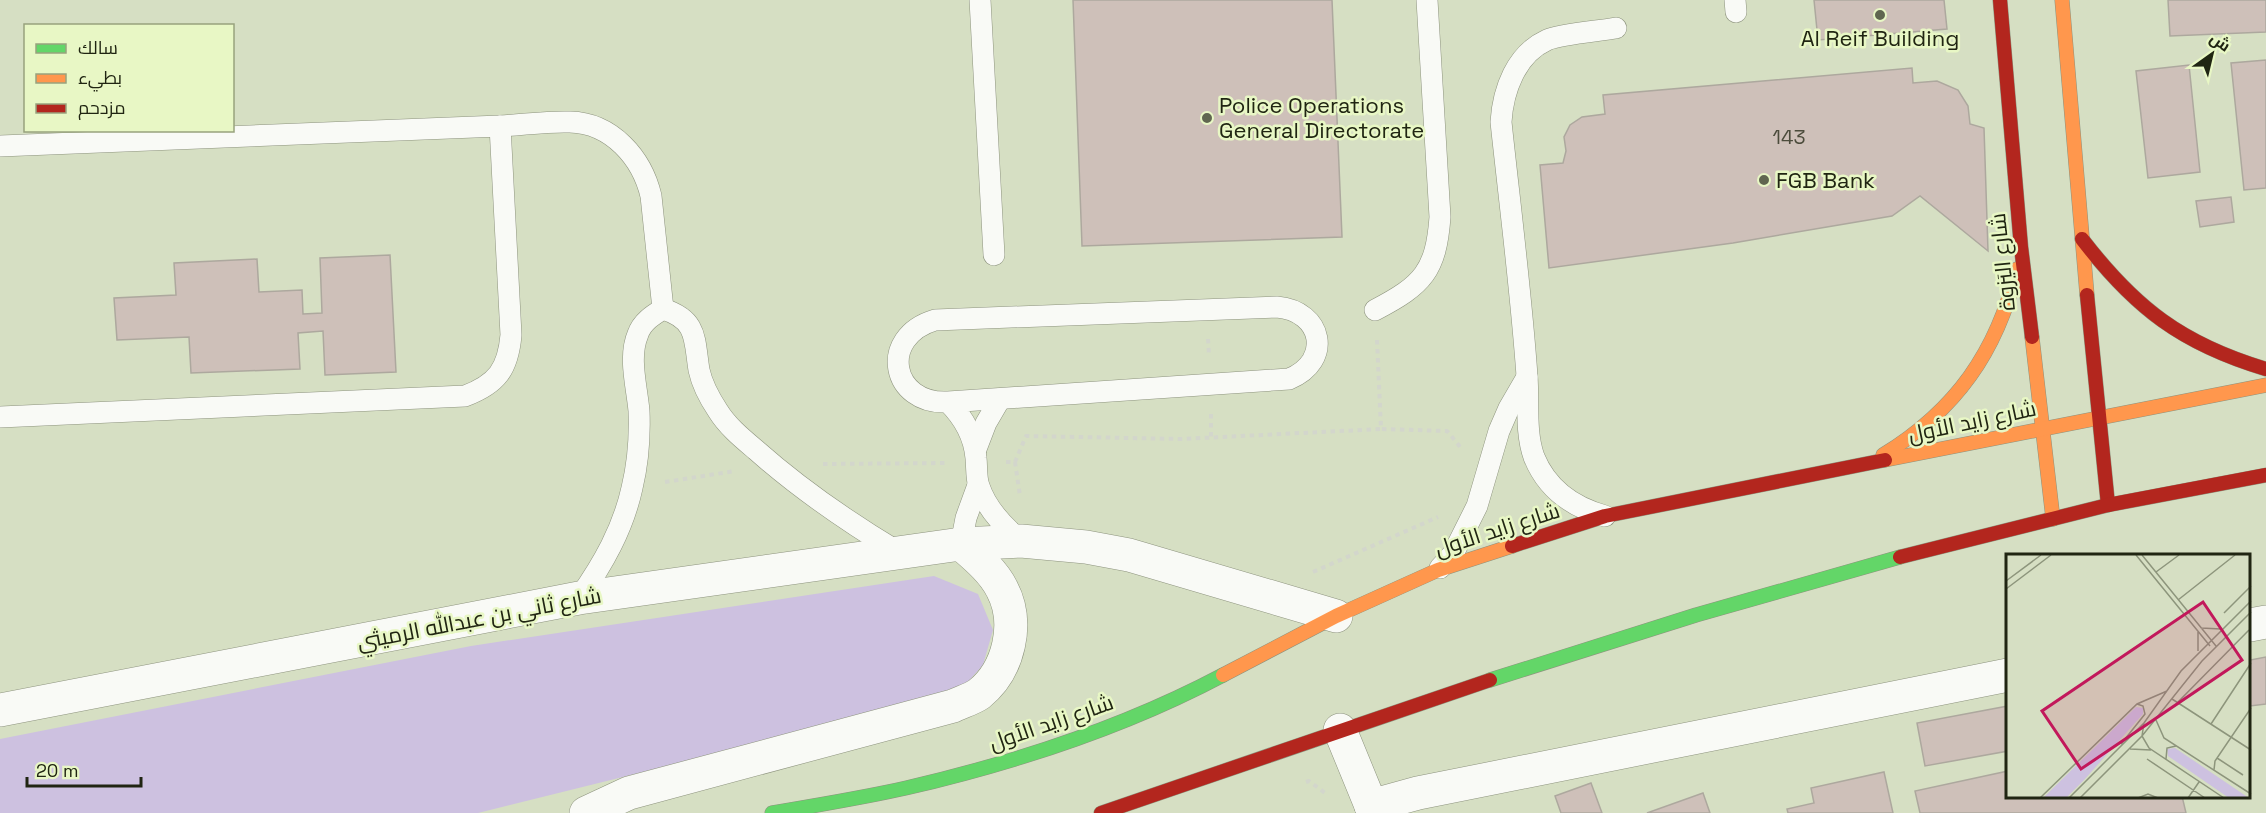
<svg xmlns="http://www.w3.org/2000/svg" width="2266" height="813" font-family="'Space Grotesk',Cairo,sans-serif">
<rect width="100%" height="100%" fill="#d6dfc3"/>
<path fill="#cdc1e0" d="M934,576L978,594L993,630L983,665L957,694L478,813H0V739L471,646Z"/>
<g fill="#cec0b9" stroke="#ada89e" stroke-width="1.5">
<path d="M1073,0H1332L1342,237L1082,246Z"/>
<path d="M1814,0H1944L1947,29L1818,40Z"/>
<path d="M2168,0H2266V32L2170,36Z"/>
<path d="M2266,60V188L2244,190L2231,63Z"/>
<path d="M2189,65L2200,172L2148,178L2136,71Z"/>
<path d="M1912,68L1913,83L1937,81L1958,90L1968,106L1970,124L1984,128L1988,251L1920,196L1892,216L1733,243L1549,268L1540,165L1563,163L1566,151L1564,137L1570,125L1582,117L1605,114L1603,95Z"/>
<path d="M2231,197L2234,222L2200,227L2196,201Z"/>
<path d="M390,255L396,372L325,375L323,331L298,333L300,369L191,373L189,337L117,340L114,298L176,295L174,263L257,259L259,292L302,290L303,314L322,313L320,258Z"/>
<path d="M2266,657V704L2250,706V660Z"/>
<path d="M2008,706V751L1925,766L1917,723Z"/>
<path d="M2008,771V796H2182L2186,813H1920L1915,791Z"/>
<path d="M1884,772L1893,813H1788L1787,809L1814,803L1811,788Z"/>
<path d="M1591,783L1602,813H1561L1555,796Z"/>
<path d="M1703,793L1710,813H1647Z"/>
</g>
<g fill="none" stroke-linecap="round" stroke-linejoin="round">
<g stroke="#8d937e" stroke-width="22">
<g id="lane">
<path d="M980,0L994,255"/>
<path d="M1735,0L1736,12"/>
<path d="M500,126C523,125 547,121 570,122C612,123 642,158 651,196L663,309"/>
<path d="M0,146L500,126L511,335C508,369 497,384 465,396L0,417"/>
<path d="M1375,310C1423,285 1436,271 1440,217L1427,0"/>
<path d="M948,402L1289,379C1333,361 1323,311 1277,307L935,320C878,337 891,405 948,402C964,418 974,435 976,458C977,467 976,478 979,486C986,508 1003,526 1021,541"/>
<path d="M976,449L986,423L1000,399"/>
<path d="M1605,516C1572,507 1547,489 1534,457C1525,432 1529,402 1527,376C1521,291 1510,206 1501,122C1503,90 1516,54 1547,40C1560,34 1599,31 1616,28"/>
<path d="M961,544L966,518L978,485"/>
<path d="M1440,568L1453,554L1477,506L1499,431L1509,408L1527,377"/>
<path d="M579,598C603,564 623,529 632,488C638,463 640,436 639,411C637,387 628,357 638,334C642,322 653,315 663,309C698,320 694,339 699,370C702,384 710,399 718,411C728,427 743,439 756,450C800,489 848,522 898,552"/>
</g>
</g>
<g stroke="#8d937e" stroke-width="34">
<g id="street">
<path d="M2250,625L2266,622"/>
<path d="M0,710L579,598L961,544L1021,541L1086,547L1129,555L1336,616"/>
<path d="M1340,730L1374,813"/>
<path d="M1371,806L1418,793L2008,675"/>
<path d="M586,813L629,793L953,706C961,702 972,699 979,694C1009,670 1020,623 1002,589C993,571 976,557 961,544"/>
</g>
</g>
<g stroke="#8d937e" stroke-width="15">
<g id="fast">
<path d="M1490,680L1696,615L1900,557"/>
<path d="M772,813C817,805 862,798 906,788C1014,763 1125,727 1223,675"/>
</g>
</g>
<g stroke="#8d937e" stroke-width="15">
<g id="slow">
<path d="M2062,0L2087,295"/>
<path d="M2032,337L2053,519"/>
<path d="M1883,455C1956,410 1997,352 2017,269"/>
<path d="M1885,460L2266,385"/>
<path d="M1223,675L1336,616L1438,570L1512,546"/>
</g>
</g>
<g stroke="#8d937e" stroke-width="15">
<g id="jam">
<path d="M2000,0L2021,247L2032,337"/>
<path d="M2082,239C2135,308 2182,344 2266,369"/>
<path d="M2087,295L2108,505"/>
<path d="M1512,546L1605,516L1885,460"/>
<path d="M1900,557L2108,505L2266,475"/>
<path d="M1101,813L1490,680"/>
</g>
</g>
<g stroke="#d3d6cc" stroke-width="4" stroke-dasharray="4.5 4.5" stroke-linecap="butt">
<path d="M1208,339L1209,356"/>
<path d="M1377,340L1381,429L1447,431L1462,449"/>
<path d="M1211,414V437"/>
<path d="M1006,462H1015L1020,496"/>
<path d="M1015,462L1026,436L1182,439L1381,429"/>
<path d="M823,464L947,463"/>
<path d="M665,482L735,471"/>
<path d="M1313,572L1438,517"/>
<path d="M1306,782L1309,781L1325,793"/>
</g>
<use href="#lane" stroke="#f9faf6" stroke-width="21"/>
<use href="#street" stroke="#f9faf6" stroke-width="33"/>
<use href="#fast" stroke="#63d668" stroke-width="14"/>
<use href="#slow" stroke="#ff974d" stroke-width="14"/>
<use href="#jam" stroke="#b3261e" stroke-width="14"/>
</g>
<g fill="#606650" stroke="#e8f7c5" stroke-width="2">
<circle cx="1880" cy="15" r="6"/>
<circle cx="1207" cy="118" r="6"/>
<circle cx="1764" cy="180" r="6"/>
</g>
<g text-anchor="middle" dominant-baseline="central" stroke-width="5" stroke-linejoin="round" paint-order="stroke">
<g font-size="20" fill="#4c4c3c">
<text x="1789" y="137">143</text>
</g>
<g font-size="22" fill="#202512" stroke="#e8f7c5" text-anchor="start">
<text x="1880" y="38" text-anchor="middle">Al Reif Building</text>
<text x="1219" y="105">Police Operations<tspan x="1219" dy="25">General Directorate</tspan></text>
<text x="1776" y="180">FGB Bank</text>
</g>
<g font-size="22" fill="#202512" stroke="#e8f7c5">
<text transform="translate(2002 262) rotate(-96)">شارع اليَزوة</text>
<text transform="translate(1972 421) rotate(-12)">شارع زايد الأول</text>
<text transform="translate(1497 529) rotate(-18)">شارع زايد الأول</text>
<text transform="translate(479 618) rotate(-11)">شارع ثاني بن عبدالله الرميثي</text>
<text transform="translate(1051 722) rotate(-19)">شارع زايد الأول</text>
</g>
</g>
<g transform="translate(2006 554)">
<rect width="244" height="244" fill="#d6dfc3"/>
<path d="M130,153L137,154V160L78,226L60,244H37ZM169,194L243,244H223L162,202L161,195Z" fill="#cdc1e0"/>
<path fill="none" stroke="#8d957c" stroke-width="1.5" d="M130,1L204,92M136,1L210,92M150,18L173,1M0,27L35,1M0,35L45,1M172,46L229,1M218,59L245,32M195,74L215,75M192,78V97M166,145L245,196M172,148L243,76M150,166L158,184L245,240M138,169L136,182L143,194L218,244M205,170L245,109M115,190L139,160L137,152L131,150M124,195L145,196M211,204L237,221M141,205L199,244M160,205L161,194L170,192M208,216L209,207L245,154M34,244L131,150L161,137M63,244L138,169L175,117L245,47M74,244L136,182L196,107L245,58M132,244L142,240L152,244M182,244L193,228"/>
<path fill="#c2185b" fill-opacity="0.15" stroke="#c2185b" stroke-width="3" d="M197,48L236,106L75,215L36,157Z"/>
<rect width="244" height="244" fill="none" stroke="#202512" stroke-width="3"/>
</g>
<rect x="24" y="24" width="210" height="108" fill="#e8f7c5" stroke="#98a37d" stroke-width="1.5"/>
<rect x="36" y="44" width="30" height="9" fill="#63d668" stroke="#98a37d" stroke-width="1.5"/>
<text x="78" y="54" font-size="18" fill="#202512">سالك</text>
<rect x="36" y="74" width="30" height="9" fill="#ff974d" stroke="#98a37d" stroke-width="1.5"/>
<text x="78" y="84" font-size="18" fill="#202512">بطيء</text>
<rect x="36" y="104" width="30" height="9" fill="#b3261e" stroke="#98a37d" stroke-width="1.5"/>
<text x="78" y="114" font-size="18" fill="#202512">مزدحم</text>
<g transform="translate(2212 54) rotate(34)" stroke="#e8f7c5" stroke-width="4.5" paint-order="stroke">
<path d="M0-4.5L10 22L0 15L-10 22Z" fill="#202512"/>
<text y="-9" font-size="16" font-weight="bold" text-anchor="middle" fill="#202512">ش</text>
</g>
<path d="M27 777v9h114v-9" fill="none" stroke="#202512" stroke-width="3"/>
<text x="36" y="777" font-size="18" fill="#202512" stroke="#e8f7c5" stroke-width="4.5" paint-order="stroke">20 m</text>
</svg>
